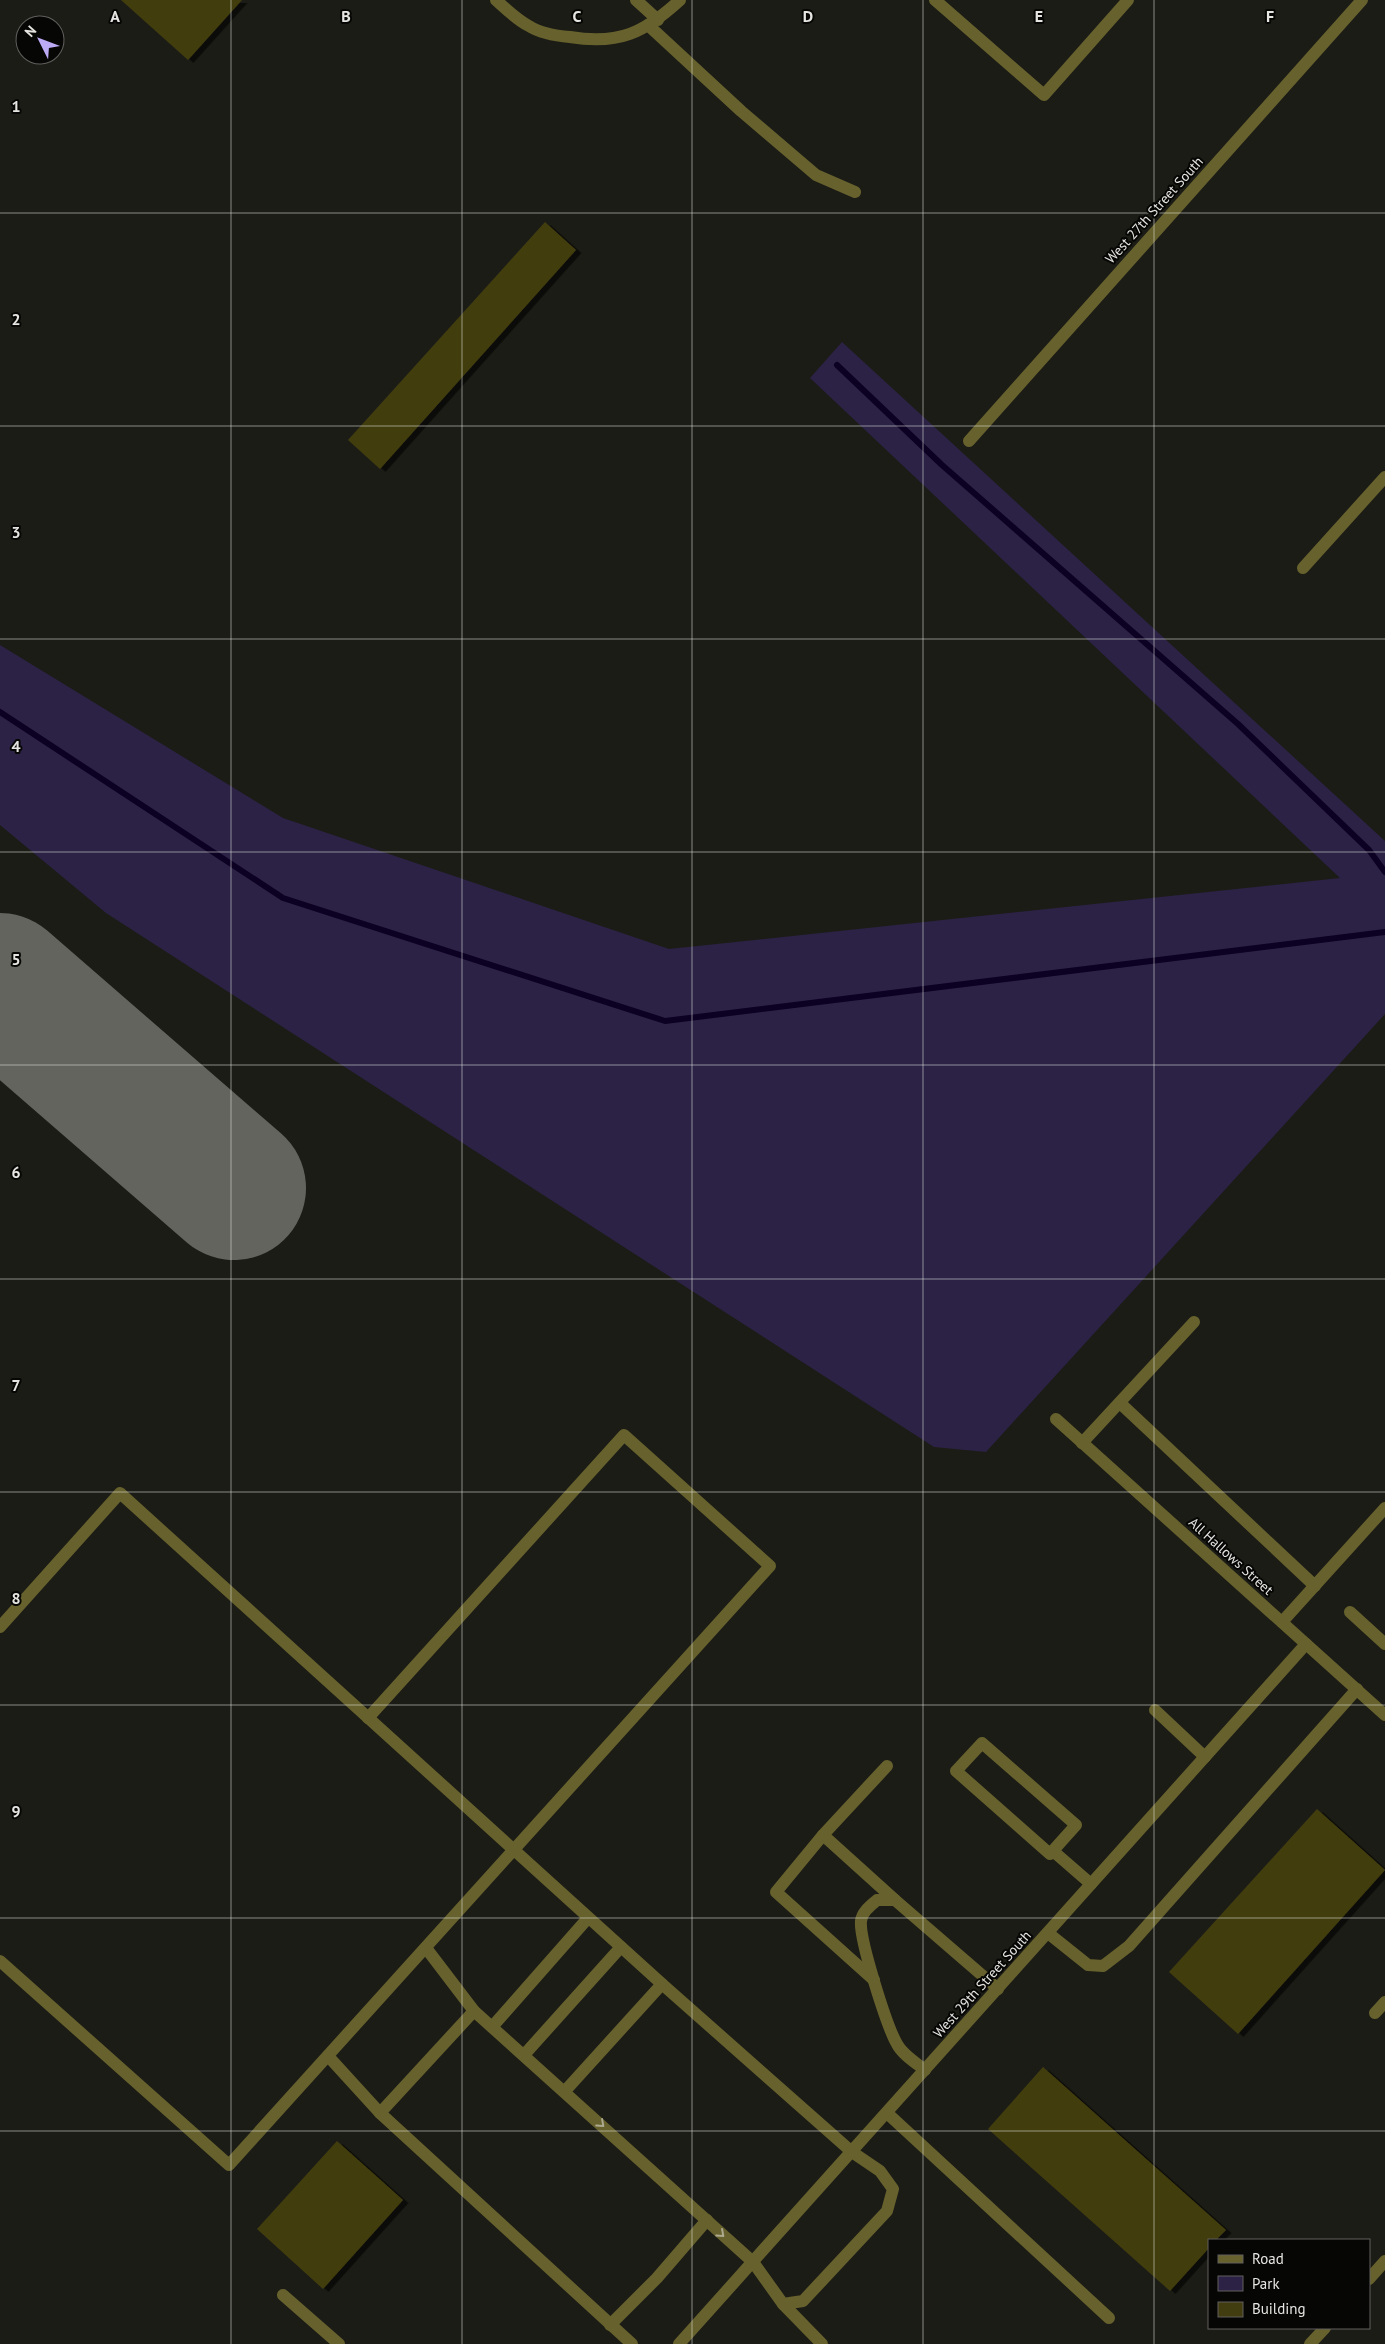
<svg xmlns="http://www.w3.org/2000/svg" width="1385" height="2344" font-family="'PT Sans',sans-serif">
<defs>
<filter id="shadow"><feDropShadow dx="5.5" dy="3" stdDeviation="0" flood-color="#0009"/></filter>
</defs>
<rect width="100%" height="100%" fill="#1c1c16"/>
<path fill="#2c2245" d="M842,342L1385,841V1014L986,1452L934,1447L106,913L0,825V645L283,818L669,949L1340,878L810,378Z"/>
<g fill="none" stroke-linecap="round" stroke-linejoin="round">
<g stroke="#0c0023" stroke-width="6">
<path d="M837,365L942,465L1238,724L1369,850L1385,872"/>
<path d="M0,712L283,898L665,1021L1385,932"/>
</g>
<path stroke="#64645e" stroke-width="144" d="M0,985L234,1188"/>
</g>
<g fill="#423d11" filter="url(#shadow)">
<path d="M121,0H242L188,60Z"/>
<path d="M545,222L576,250L380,469L348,440Z"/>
<path d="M1317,1809L1385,1870L1238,2034L1169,1972Z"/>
<path d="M1043,2067L1226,2230L1216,2240H1209V2248L1170,2291L988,2129Z"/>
<path d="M337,2141L403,2200L323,2289L257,2229Z"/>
</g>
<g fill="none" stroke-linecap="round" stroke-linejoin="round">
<g stroke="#67622d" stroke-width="12">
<path d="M496,0C506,9 517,20 529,26C540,33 557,36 570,37C619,45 644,33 680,0"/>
<path d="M636,0L658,20"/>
<path d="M935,0L1044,95L1128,0"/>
<path d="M648,25L741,111L816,175L855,192"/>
<path d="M969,441L1362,0"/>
<path d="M1303,568L1385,477"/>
<path d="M1120,1403L1315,1586"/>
<path d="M1056,1419L1385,1715"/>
<path d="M1082,1443L1194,1322"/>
<path d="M1350,1612L1385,1644"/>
<path d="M1282,1622L1385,1508"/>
<path d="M0,1627L120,1493L662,1984"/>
<path d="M1155,1710L1205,1757"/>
<path d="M982,1743L1076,1825L1050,1854L956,1771Z"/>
<path d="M887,1766L823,1835L895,1900"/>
<path d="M823,1835L776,1892L874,1980"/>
<path d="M1053,1851L1091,1884"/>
<path d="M1048,1933L1088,1965L1103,1966L1129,1946L1357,1689"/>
<path d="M426,1948L474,2011"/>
<path d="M0,1961L229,2165L770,1566L624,1435L368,1718"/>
<path d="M1375,2013L1385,2002"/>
<path d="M492,2027L588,1918"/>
<path d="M524,2055L621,1947"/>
<path d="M328,2056L380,2113"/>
<path d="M925,2070C916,2063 902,2054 897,2044C887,2027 859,1939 861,1921C862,1912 870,1906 877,1900H895L998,1989"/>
<path d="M565,2091L662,1984L852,2152L880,2171L893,2189L887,2211L803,2301L783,2304L753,2262L474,2011L380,2113L632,2344"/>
<path d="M887,2113L1109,2318"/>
<path d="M1369,2279L1385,2261"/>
<path d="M283,2295L339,2344"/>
<path d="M783,2304L822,2344"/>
<path d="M610,2325L657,2278L707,2220"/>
<path d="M679,2344L1306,1644"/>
<path d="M1310,2344L1325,2328"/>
</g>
</g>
<defs><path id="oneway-chevron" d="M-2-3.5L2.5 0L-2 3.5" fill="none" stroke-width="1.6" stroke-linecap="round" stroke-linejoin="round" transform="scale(1.25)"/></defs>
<g stroke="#adaa90">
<use href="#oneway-chevron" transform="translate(601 2124) rotate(42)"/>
<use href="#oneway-chevron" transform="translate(721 2234) rotate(42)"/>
</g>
<path fill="none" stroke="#e6e5e1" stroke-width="1" stroke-opacity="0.55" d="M231,0V2344M462,0V2344M692,0V2344M923,0V2344M1154,0V2344M0,213H1385M0,426H1385M0,639H1385M0,852H1385M0,1065H1385M0,1279H1385M0,1492H1385M0,1705H1385M0,1918H1385M0,2131H1385"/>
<g text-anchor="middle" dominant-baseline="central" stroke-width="4" stroke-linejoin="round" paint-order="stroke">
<g font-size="14" fill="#e6e5e1" stroke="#060605">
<text transform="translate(1154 210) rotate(-48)">West 27th Street South</text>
<text transform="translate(1231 1556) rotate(42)">All Hallows Street</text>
<text transform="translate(982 1984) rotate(-48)">West 29th Street South</text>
</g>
</g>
<g font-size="16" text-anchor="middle" font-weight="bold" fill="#e6e5e1" stroke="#060605" stroke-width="4" stroke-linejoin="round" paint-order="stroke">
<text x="115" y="22">A</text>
<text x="346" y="22">B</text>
<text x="577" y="22">C</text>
<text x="808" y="22">D</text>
<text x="1039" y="22">E</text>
<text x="1270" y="22">F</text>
<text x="16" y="112">1</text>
<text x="16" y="325">2</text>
<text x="16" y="538">3</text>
<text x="16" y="752">4</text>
<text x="16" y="965">5</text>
<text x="16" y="1178">6</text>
<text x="16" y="1391">7</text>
<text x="16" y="1604">8</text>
<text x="16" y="1817">9</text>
</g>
<rect x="1208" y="2239" width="162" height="90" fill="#060605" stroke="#605f5d"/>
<rect x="1218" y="2255" width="25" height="8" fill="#67622d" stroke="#605f5d"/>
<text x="1252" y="2264" font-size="15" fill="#e6e5e1">Road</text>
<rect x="1218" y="2276" width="25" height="15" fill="#2c2245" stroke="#605f5d"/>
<text x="1252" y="2289" font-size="15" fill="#e6e5e1">Park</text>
<rect x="1218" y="2302" width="25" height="15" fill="#423d11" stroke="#605f5d"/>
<text x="1252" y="2314" font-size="15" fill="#e6e5e1">Building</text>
<g transform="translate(40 40) rotate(312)"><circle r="24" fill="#060605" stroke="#605f5d"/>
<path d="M0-4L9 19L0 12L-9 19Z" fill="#bcaaf5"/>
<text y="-8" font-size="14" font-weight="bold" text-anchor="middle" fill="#e6e5e1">N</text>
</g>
</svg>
